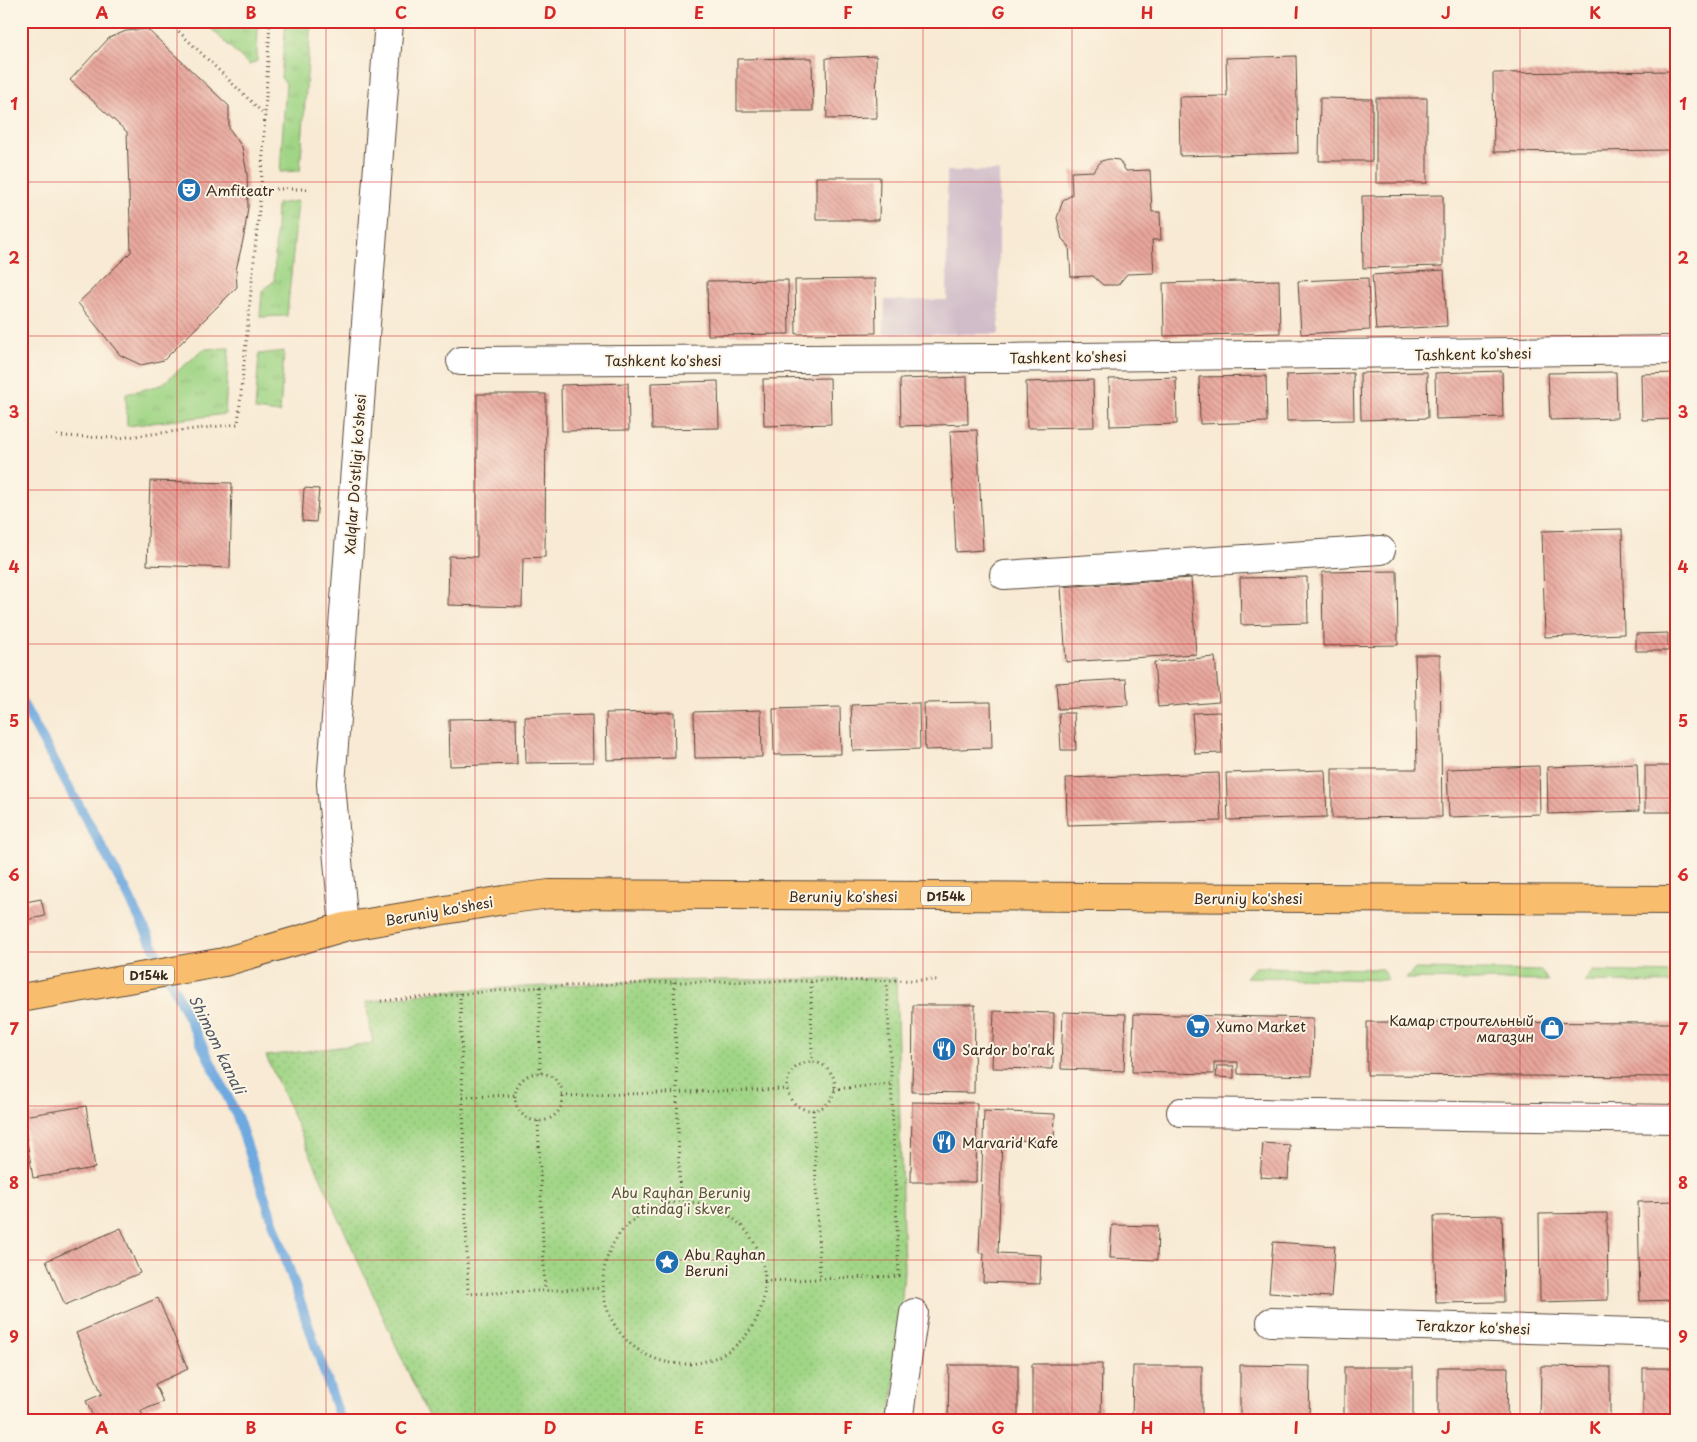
<svg xmlns="http://www.w3.org/2000/svg" width="1697" height="1442" font-family="'Playpen Sans',sans-serif">
<defs>
<pattern id="grass-tufts" width="24" height="20" patternUnits="userSpaceOnUse" patternTransform="scale(1.25)"><rect width="24" height="20" fill="#a0d586"/><path d="M3 7l-1-3M5 7V3M7 7l1-3M15 17l-1-3M17 17v-4M19 17l1-3" fill="none" stroke="#8bb773"/></pattern>
<pattern id="park-dots" width="8" height="8" patternUnits="userSpaceOnUse" patternTransform="scale(1.25)"><rect width="8" height="8" fill="#a0d586"/><path d="M2 2h.1M6 6h.1" fill="none" stroke="#8bb773" stroke-width="1.8" stroke-linecap="round"/></pattern>
<pattern id="building-back-hatch" width="6" height="6" patternUnits="userSpaceOnUse" patternTransform="scale(1.25)"><rect width="6" height="6" fill="#e9a69c"/><path d="M-1 5l2 2M0 0l6 6M5-1l2 2" fill="none" stroke="#be877f"/></pattern>
</defs>
<rect width="100%" height="100%" fill="#fcf5e5"/>
<filter id="ink" filterUnits="userSpaceOnUse"><feTurbulence type="fractalNoise" baseFrequency=".02" numOctaves="2"/><feDisplacementMap in="SourceGraphic" scale="10" xChannelSelector="R" yChannelSelector="G"/><feConvolveMatrix kernelMatrix="1 2 1 2 8 2 1 2 1" color-interpolation-filters="sRGB"/></filter>
<filter id="wash" filterUnits="userSpaceOnUse"><feTurbulence type="fractalNoise" baseFrequency=".0096" numOctaves="4" result="noise"/><feDisplacementMap in="SourceGraphic" scale="20" xChannelSelector="R" yChannelSelector="G"/><feGaussianBlur stdDeviation="1.12" result="paint"/><feColorMatrix in="noise" values="0 0 0 0 0 0 0 0 0 0 0 0 0 0 0 0 0 1.4 0 .05"/><feComposite in="paint" operator="in"/></filter>
<g filter="url(#wash)">
<rect width="100%" height="100%" fill="#f8ead4"/>
<path fill="#d1bdc9" d="M947,171H999V334H884L885,300H947Z"/>
<g fill="url(#grass-tufts)" stroke="#6e8052">
<path d="M203,21H258L257,61L249,65Z"/>
<path d="M286,21H311L300,171L280,172L286,83L281,78Z"/>
<path d="M298,201L287,316L260,317L262,291L274,281L277,204Z"/>
<path d="M229,348L225,414L127,426L126,394L161,385L204,349Z"/>
<path d="M284,351L280,413L255,410L259,354Z"/>
<path d="M1255,967L1382,969L1388,980L1246,977Z"/>
<path d="M1415,969L1542,971L1548,981L1406,979Z"/>
<path d="M1593,971L1676,973V983L1584,982Z"/>
</g>
<path fill="url(#park-dots)" stroke="#6e8052" d="M896,978L904,1271L898,1352L890,1421H430L266,1056L373,1043L366,1002L444,991L647,981Z"/>
<g fill="none" stroke-linecap="round" stroke-linejoin="round">
<path stroke="#6ea9df" stroke-width="10" d="M21,701L125,889L237,1116L341,1421"/>
</g>
<g id="blocks">
<g fill="url(#building-back-hatch)">
<path d="M147,29L229,106V128L242,147L247,173L248,207L244,236L236,270L237,287L164,360L141,365L120,355L78,303L131,252L127,132L70,80L109,38L126,31Z"/>
<path d="M876,56L877,118L827,119L826,58Z"/>
<path d="M1296,56L1298,153L1180,156L1179,97L1227,96L1226,58Z"/>
<path d="M812,58L813,111H737V59Z"/>
<path d="M1676,71V150L1494,152L1493,73Z"/>
<path d="M1320,98L1372,99V161H1319Z"/>
<rect x="1376" y="98" width="51" height="85"/>
<path d="M1109,159L1119,160L1126,171L1150,170L1152,212H1160L1161,240H1152L1154,273L1127,274L1118,285H1103L1093,276L1071,277L1069,246L1062,239L1057,218L1063,200L1072,195L1071,172L1094,171L1101,161Z"/>
<path d="M816,177H880L879,220H816Z"/>
<path d="M1443,195V266L1363,268L1362,196Z"/>
<path d="M1444,270L1447,326L1376,330L1372,275Z"/>
<path d="M1368,278L1370,330L1301,334L1298,281Z"/>
<path d="M875,279L876,333L796,334L795,280Z"/>
<path d="M788,280L789,334L708,335L707,281Z"/>
<path d="M1279,280L1280,333L1164,336L1163,283Z"/>
<path d="M1502,371L1503,417L1436,419L1435,373Z"/>
<path d="M1427,372L1428,418L1361,420L1360,373Z"/>
<path d="M1616,372L1617,418L1550,420L1548,373Z"/>
<path d="M1353,373L1354,420L1287,421L1286,375Z"/>
<path d="M1676,373V419L1642,420L1641,374Z"/>
<path d="M1266,376L1267,422L1200,424L1199,377Z"/>
<path d="M967,377L968,424L901,426L900,379Z"/>
<path d="M1176,377L1177,424L1110,426L1109,379Z"/>
<path d="M830,378L831,424L764,426L763,379Z"/>
<path d="M1093,380L1094,427L1027,428L1026,382Z"/>
<path d="M718,381L719,428L652,429L651,383Z"/>
<path d="M628,383L629,430L562,431L561,385Z"/>
<path d="M477,394H546L545,557L523,558L522,607L448,605L449,556L477,557Z"/>
<path d="M977,430L983,550L956,552L950,431Z"/>
<path d="M150,481L232,483L230,568L147,565Z"/>
<path d="M304,488L319,489L316,522L302,521Z"/>
<path d="M1622,529L1624,634L1545,637L1542,531Z"/>
<path d="M1397,571L1398,645L1323,646L1322,572Z"/>
<path d="M1307,577L1308,623L1241,625L1240,578Z"/>
<path d="M1191,578L1196,654L1066,662L1061,587Z"/>
<path d="M1668,633V651H1636V634Z"/>
<path d="M1415,655H1440L1442,817L1332,818V769H1417Z"/>
<path d="M1215,657L1219,702L1158,707L1154,662Z"/>
<path d="M1126,679L1128,705L1058,709L1056,683Z"/>
<path d="M991,702L992,748L925,750L924,703Z"/>
<path d="M919,703L920,749L853,751L851,705Z"/>
<path d="M840,707L841,754L774,755L773,709Z"/>
<path d="M761,710L762,757L695,758L694,712Z"/>
<path d="M674,712L675,758L607,760L606,713Z"/>
<path d="M1220,712L1222,753L1195,754L1192,713Z"/>
<path d="M1059,713H1074L1076,750H1061Z"/>
<path d="M592,715L593,762L526,763L525,717Z"/>
<path d="M516,718L517,764L450,766L449,719Z"/>
<path d="M1637,764L1639,811L1548,814L1547,767Z"/>
<path d="M1539,766L1540,814L1449,817L1447,769Z"/>
<rect x="1645" y="766" width="31" height="46"/>
<path d="M1325,770L1327,817L1228,820L1226,773Z"/>
<path d="M1219,773L1221,821L1067,825L1066,778Z"/>
<path d="M41,899L45,916L21,921V903Z"/>
<path d="M913,1005H975L974,1093L912,1092Z"/>
<path d="M994,1011L1054,1013L1053,1069L992,1068Z"/>
<path d="M1063,1012L1126,1014L1124,1071L1061,1069Z"/>
<path d="M1134,1014L1313,1018L1312,1076L1238,1074V1062H1214V1074L1132,1072Z"/>
<path d="M1367,1022L1676,1023V1077L1367,1075Z"/>
<path d="M1217,1066H1234V1078L1216,1077Z"/>
<path d="M912,1102L977,1103L976,1182H911Z"/>
<path d="M86,1106L95,1168L33,1178L23,1116Z"/>
<path d="M984,1111L1055,1114L1054,1141L1002,1140L998,1253L1041,1255L1040,1284L983,1282L984,1253H979Z"/>
<path d="M1263,1143L1290,1145L1288,1179L1260,1177Z"/>
<path d="M1676,1201V1300L1640,1301L1638,1202Z"/>
<path d="M1607,1213L1608,1300L1540,1302L1539,1214Z"/>
<path d="M1502,1215L1504,1302L1436,1303L1434,1216Z"/>
<path d="M1112,1225L1158,1226L1157,1260L1110,1258Z"/>
<path d="M121,1228L140,1273L65,1305L46,1261Z"/>
<path d="M1273,1242L1335,1246L1331,1297L1269,1293Z"/>
<path d="M158,1298L188,1369L155,1384L163,1402L141,1411L145,1421H95L86,1401L102,1394L76,1333Z"/>
<path d="M1032,1364H1102L1101,1421H1032Z"/>
<path d="M949,1365H1018V1421H948Z"/>
<path d="M1240,1365L1310,1366L1309,1421H1240Z"/>
<path d="M1133,1366H1202V1421H1132Z"/>
<path d="M1541,1366L1610,1367V1421H1540Z"/>
<rect x="1344" y="1367" width="69" height="54"/>
<path d="M1438,1367H1508L1507,1421H1438Z"/>
<rect x="1643" y="1368" width="33" height="53"/>
</g>
</g>
</g>
<g filter="url(#ink)">
<use href="#blocks" fill-opacity="0" stroke="#574739" stroke-width="1"/>
<g fill="none" stroke-linecap="round" stroke-linejoin="round">
<g stroke="#574739" stroke-width="30">
<g id="minor">
<path d="M461,361L993,358L1676,350"/>
<path d="M1004,575L1381,550"/>
<path d="M344,927L331,784L389,21"/>
<path d="M1181,1112L1676,1119"/>
<path d="M1271,1322L1676,1333"/>
<path d="M898,1421L914,1313"/>
</g>
</g>
<g stroke="#574739" stroke-width="30">
<path id="major" d="M21,998L224,962L344,927L504,900L549,894L1676,900"/>
</g>
<g stroke="#574739" stroke-width="3" stroke-dasharray="1 4" stroke-linecap="butt">
<path d="M168,21L265,115"/>
<path d="M261,189H310"/>
<path d="M57,436L118,438L238,424L261,189L270,21"/>
<path d="M674,982L680,1201"/>
<path d="M811,982L812,1062"/>
<path d="M540,987V1073"/>
<path d="M460,993L468,1294L602,1288"/>
<path d="M381,1001L540,987L674,982L937,980"/>
<circle cx="811" cy="1086" r="24"/>
<circle cx="539" cy="1097" r="24"/>
<path d="M834,1089L891,1084"/>
<path d="M562,1096L787,1089"/>
<path d="M463,1097L515,1095"/>
<path d="M813,1110L820,1279"/>
<path d="M538,1121L545,1291"/>
<circle cx="684" cy="1283" r="81"/>
<path d="M764,1281L899,1276L887,982"/>
</g>
<use href="#minor" stroke="#fff" stroke-width="28"/>
<use href="#major" stroke="#f9be6d" stroke-width="28"/>
</g>
</g>
<path fill="none" stroke="#d62828" stroke-width="1" stroke-opacity="0.55" d="M177,21V1421M326,21V1421M475,21V1421M625,21V1421M774,21V1421M923,21V1421M1072,21V1421M1222,21V1421M1371,21V1421M1520,21V1421M21,182H1676M21,336H1676M21,490H1676M21,644H1676M21,798H1676M21,952H1676M21,1106H1676M21,1260H1676"/>
<defs>
<g id="theatre-disc" transform="scale(1.25)"><circle r="9.5" fill="#1f6fb2" stroke="#fcf5e5"/><path d="M-5-5.5Q0-4 5-5.5V0Q5 5 0 6Q-5 5-5 0ZM-3.3-2.5H-1v1.5H-3.3ZM1-2.5H3.3v1.5H1ZM-2.8 1Q0 5.5 2.8 1Z" fill="#fff"/></g>
<g id="supermarket-disc" transform="scale(1.25)"><circle r="9.5" fill="#1f6fb2" stroke="#fcf5e5"/><path d="M-6-5.5h2.5l.6 2H6L4.5 2H-2.5L-4.4-4H-6ZM-1.5 3.2a1.3 1.3 0 1 0 .1 0ZM3 3.2a1.3 1.3 0 1 0 .1 0Z" fill="#fff"/></g>
<g id="shop-disc" transform="scale(1.25)"><circle r="9.5" fill="#1f6fb2" stroke="#fcf5e5"/><path d="M-5-2.5h2.3a2.7 3.5 0 0 1 5.4 0H5L5.5 6h-11ZM-1.5-2.5h3a1.5 2.3 0 0 0-3 0Z" fill="#fff"/></g>
<g id="restaurant-disc" transform="scale(1.25)"><circle r="9.5" fill="#1f6fb2" stroke="#fcf5e5"/><path d="M-5-6h1v4h1v-4h1v4h1v-4h1v5L-1.5 .5V6h-2V.5L-5-1ZM5-6V6H3V1.5H1.5Q1.5-4 5-6Z" fill="#fff"/></g>
<g id="sight-disc" transform="scale(1.25)"><circle r="9.5" fill="#1f6fb2" stroke="#fcf5e5"/><path d="M0-6L1.8-2.2L6-1.7L2.9 1.2L3.7 5.4L0 3.3L-3.7 5.4L-2.9 1.2L-6-1.7L-1.8-2.2Z" fill="#fff"/></g>
</defs>
<g fill-rule="evenodd">
<use href="#theatre-disc" x="189" y="190"/>
<use href="#supermarket-disc" x="1198" y="1026"/>
<use href="#shop-disc" x="1552" y="1028"/>
<use href="#restaurant-disc" x="944" y="1049"/>
<use href="#restaurant-disc" x="944" y="1142"/>
<use href="#sight-disc" x="667" y="1262"/>
</g>
<g text-anchor="middle" dominant-baseline="central" stroke-width="4" stroke-linejoin="round" paint-order="stroke">
<g fill="#fcf5e5" stroke="#75675a" stroke-width="1">
<rect x="921" y="886.5" width="50" height="19" rx="4"/>
<rect x="124" y="965.5" width="50" height="19" rx="4"/>
</g>
<g font-size="12" font-weight="bold" fill="#3b2a1e">
<text x="946" y="896">D154k</text>
<text x="149" y="975">D154k</text>
</g>
<g font-size="14" fill="#3b2a1e" stroke="#fcf5e5" text-anchor="start">
<text x="206" y="190">Amfiteatr</text>
<text x="1534" y="1020" text-anchor="end">Камар строительный<tspan x="1534" dy="16">магазин</tspan></text>
<text x="1216" y="1026">Xumo Market</text>
<text x="962" y="1049">Sardor bo'rak</text>
<text x="962" y="1142">Marvarid Kafe</text>
<text x="684" y="1254">Abu Rayhan<tspan x="684" dy="16">Beruni</tspan></text>
</g>
<g font-size="14" fill="#3b2a1e" stroke="#fcf5e5">
<text transform="translate(1473 354) rotate(-1)">Tashkent ko'shesi</text>
<text transform="translate(1068 357) rotate(-1)">Tashkent ko'shesi</text>
<text x="663" y="360">Tashkent ko'shesi</text>
<text transform="translate(355 474) rotate(-86)">Xalqlar Do'stligi ko'shesi</text>
<text x="843" y="896">Beruniy ko'shesi</text>
<text x="1248" y="898">Beruniy ko'shesi</text>
<text transform="translate(439 911) rotate(-10)">Beruniy ko'shesi</text>
<text transform="translate(1473 1327) rotate(2)">Terakzor ko'shesi</text>
</g>
<g font-size="14" fill="#545538" stroke="#fcf5e5">
<text x="681" y="1192">Abu Rayhan Beruniy<tspan x="681" dy="16">atindag'i skver</tspan></text>
</g>
<g font-size="15" font-style="italic" fill="#4d5662" stroke="#fcf5e5">
<text transform="translate(218 1044) rotate(64)">Shimom kanali</text>
</g>
</g>
<rect width="1697" height="1442" fill="none" stroke="#fcf5e5" stroke-width="55"/>
<rect x="28" y="28" width="1642" height="1386" fill="none" stroke="#d62828" stroke-width="2"/>
<g font-size="16" text-anchor="middle" font-weight="bold" fill="#d62828">
<text x="102" y="19">A</text>
<text x="251" y="19">B</text>
<text x="401" y="19">C</text>
<text x="550" y="19">D</text>
<text x="699" y="19">E</text>
<text x="848" y="19">F</text>
<text x="998" y="19">G</text>
<text x="1147" y="19">H</text>
<text x="1296" y="19">I</text>
<text x="1446" y="19">J</text>
<text x="1595" y="19">K</text>
<text x="14" y="110">1</text>
<text x="1683" y="110">1</text>
<text x="14" y="264">2</text>
<text x="1683" y="264">2</text>
<text x="14" y="418">3</text>
<text x="1683" y="418">3</text>
<text x="14" y="573">4</text>
<text x="1683" y="573">4</text>
<text x="14" y="727">5</text>
<text x="1683" y="727">5</text>
<text x="14" y="881">6</text>
<text x="1683" y="881">6</text>
<text x="14" y="1035">7</text>
<text x="1683" y="1035">7</text>
<text x="14" y="1189">8</text>
<text x="1683" y="1189">8</text>
<text x="14" y="1343">9</text>
<text x="1683" y="1343">9</text>
<text x="102" y="1434">A</text>
<text x="251" y="1434">B</text>
<text x="401" y="1434">C</text>
<text x="550" y="1434">D</text>
<text x="699" y="1434">E</text>
<text x="848" y="1434">F</text>
<text x="998" y="1434">G</text>
<text x="1147" y="1434">H</text>
<text x="1296" y="1434">I</text>
<text x="1446" y="1434">J</text>
<text x="1595" y="1434">K</text>
</g>
</svg>
